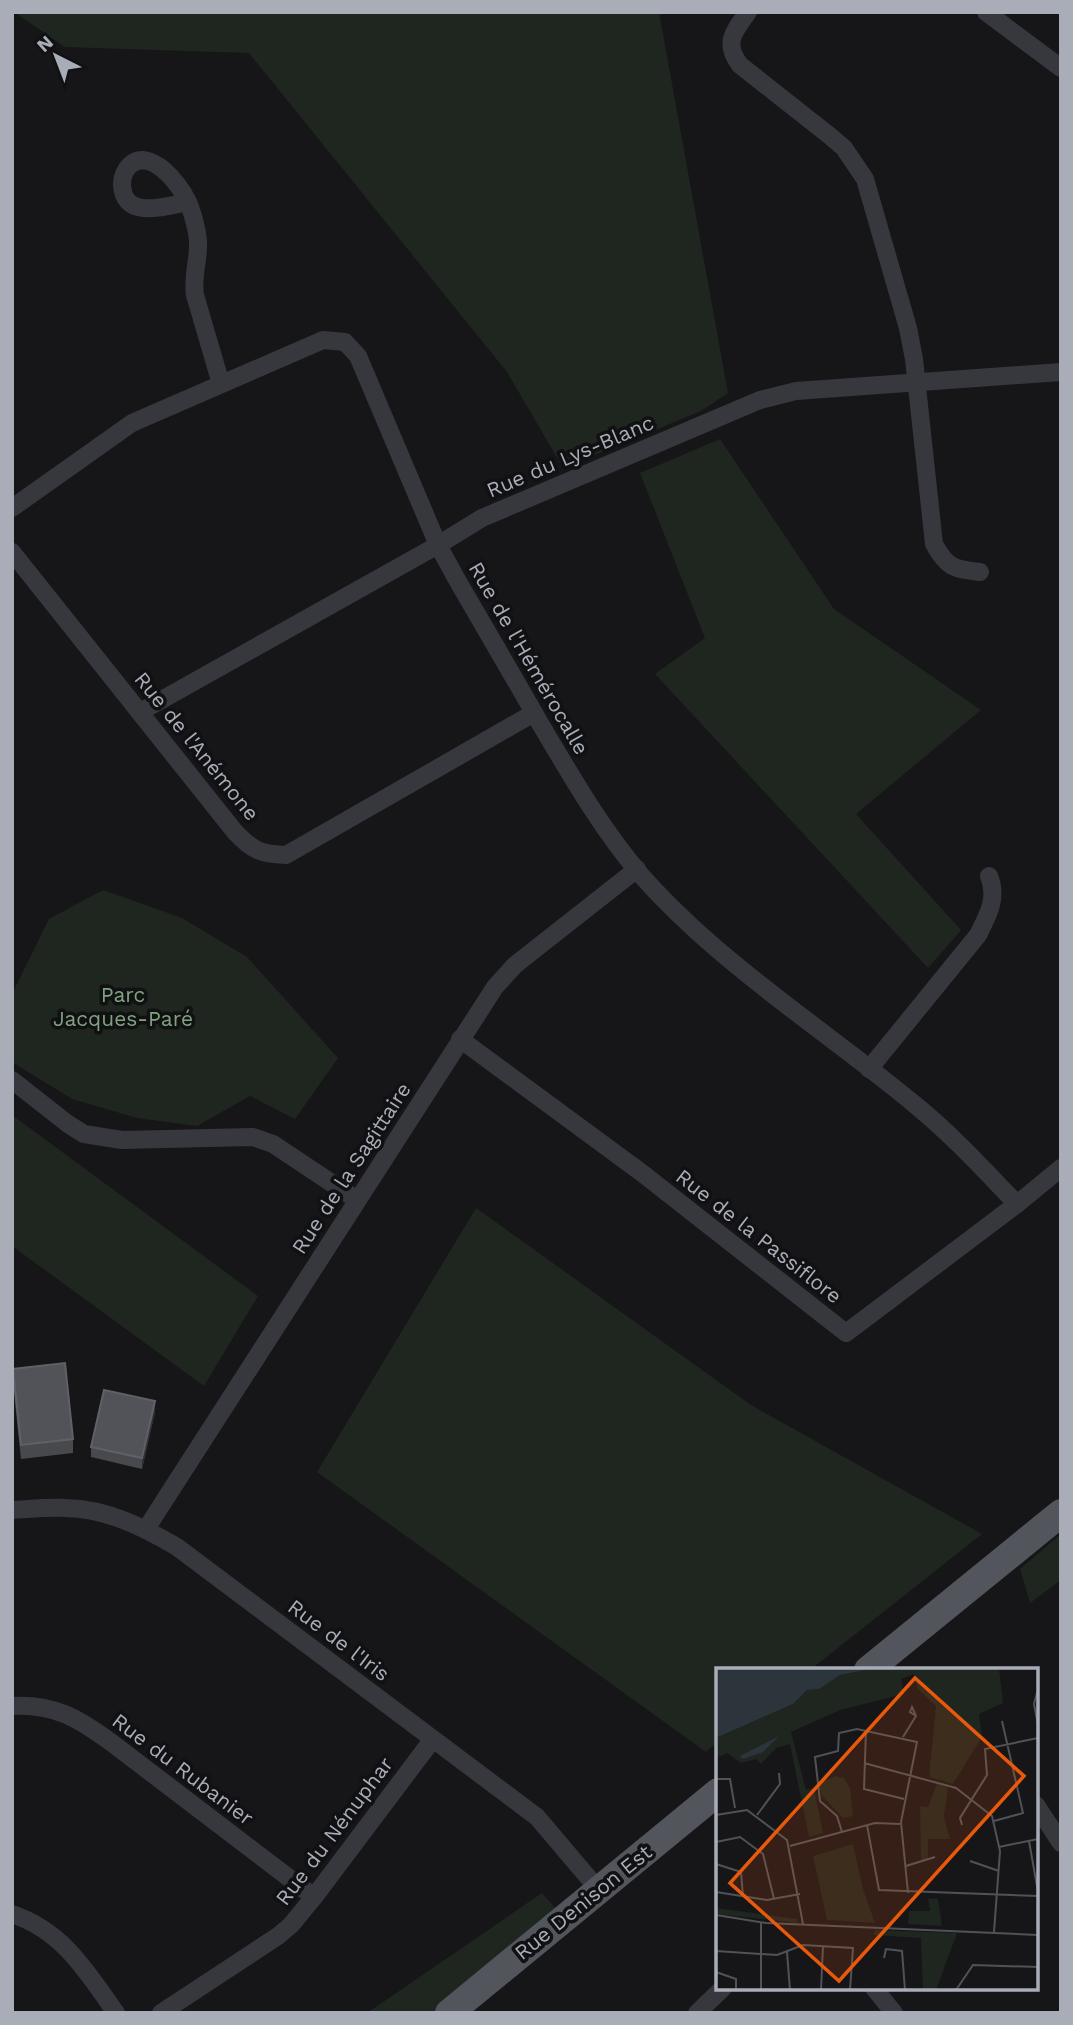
<svg xmlns="http://www.w3.org/2000/svg" width="1073" height="2025" font-family="'Work Sans',sans-serif">
<rect width="100%" height="100%" fill="#161618"/>
<g fill="#1e261f">
<path d="M14,12H659L728,393L701,411L563,468L507,372L249,53L65,47Z"/>
<path d="M720,439L834,609L981,710L856,814L961,930L928,968L655,674L705,638L640,473Z"/>
<path d="M103,890L182,918L247,957L338,1058L295,1119L250,1096L197,1126L137,1118L72,1099L12,1062V994L49,919Z"/>
<path d="M12,1115L258,1296L204,1386L12,1246Z"/>
<path d="M476,1208L751,1405L982,1534L810,1670H718V1742L706,1752L317,1472Z"/>
<path d="M1061,1534V1580L1030,1603L1020,1569Z"/>
<path d="M542,1893L557,1910L434,2013H367Z"/>
</g>
<g fill="none" stroke-linecap="round" stroke-linejoin="round">
<g stroke="#37383d" stroke-width="18">
<path d="M748,12C734,31 723,43 740,65L830,136L844,148L865,179L908,328L914,359L934,544C947,568 954,569 980,572"/>
<path d="M986,12L1061,68"/>
<path d="M188,202C166,206 123,221 122,184C122,177 125,170 130,165C150,147 179,183 187,200C192,210 197,229 198,241C199,260 192,276 195,295L221,384"/>
<path d="M12,508L132,423L323,340L345,342L358,356L438,545L456,578C483,625 511,672 538,720C569,772 600,827 640,874C721,966 826,1030 919,1108C954,1137 985,1171 1017,1204"/>
<path d="M12,552L235,832C253,851 261,854 286,855L534,713"/>
<path d="M140,712L438,545L482,518L760,400L796,391L1061,372"/>
<path d="M460,1039L642,1173L846,1333L1017,1204L1061,1168"/>
<path d="M869,1069L978,935C988,915 998,898 989,876"/>
<path d="M12,1080L68,1124L84,1134L122,1140L253,1137L273,1144L357,1200"/>
<path d="M12,1510C30,1509 48,1507 66,1508C107,1509 143,1527 177,1547L537,1817L598,1889"/>
<path d="M146,1529L495,987L515,965L637,869"/>
<path d="M12,1706C55,1704 78,1718 112,1743L314,1897"/>
<path d="M1036,1805L1061,1843"/>
<path d="M12,1914C63,1931 87,1972 116,2013"/>
<path d="M874,1988L894,2013"/>
<path d="M161,2013L278,1936L291,1925L314,1897L433,1739"/>
<path d="M697,2013L723,1988"/>
</g>
<g stroke="#53555c" stroke-width="28">
<path d="M868,1670L1061,1513"/>
<path d="M449,2013L718,1792"/>
</g>
</g>
<g fill="#47494d">
<path d="M13,1369L73,1439V1453L21,1459L13,1383Z"/>
<path d="M155,1412L142,1469L91,1457V1447Z"/>
</g>
<path fill="#2f3033" d="M155,1401V1412L142,1469V1458Z"/>
<g fill="#525359" stroke="#5f6168" stroke-width="2">
<path d="M65,1363L73,1439L21,1445L13,1369Z"/>
<path d="M104,1390L155,1401L142,1458L91,1447Z"/>
</g>
<g text-anchor="middle" dominant-baseline="central" stroke-width="7" stroke-linejoin="round" paint-order="stroke">
<g font-size="21" fill="#a8adb8" stroke="#111113">
<text transform="translate(570 456) rotate(-23)">Rue du Lys-Blanc</text>
<text transform="translate(529 658) rotate(60)">Rue de l'Hémérocalle</text>
<text transform="translate(197 746) rotate(51)">Rue de l'Anémone</text>
<text transform="translate(351 1168) rotate(-57)">Rue de la Sagittaire</text>
<text transform="translate(759 1236) rotate(38)">Rue de la Passiflore</text>
<text transform="translate(339 1640) rotate(37)">Rue de l'Iris</text>
<text transform="translate(183 1769) rotate(37)">Rue du Rubanier</text>
<text transform="translate(334 1831) rotate(-53)">Rue du Nénuphar</text>
<text transform="translate(583 1902) rotate(-39)">Rue Denison Est</text>
</g>
<g font-size="21" fill="#7fa381" stroke="#111113">
<text x="123" y="994">Parc<tspan x="123" dy="24">Jacques-Paré</tspan></text>
</g>
</g>
<g transform="translate(716 1668)">
<rect width="322" height="322" fill="#161618"/>
<path d="M160,0H283L287,35L263,46L266,69L237,116L213,109L220,38L202,21L198,6L185,11L188,26L124,42L75,64L90,122L98,120L107,165L93,169L74,76L60,80L45,96L40,91L25,95L11,85L0,90V70L77,36L91,22L103,21L124,7ZM120,108L128,110L134,120L137,148L127,150L106,128L102,115ZM221,116L232,120L228,148L234,171H212V192L205,193L204,138L212,139ZM137,176L147,221L159,255L111,252L97,188ZM212,230L222,231L226,258L192,256L193,243H214ZM0,240L81,251V255L0,246ZM159,262L241,265L220,322H207L205,270L157,267Z" fill="#1e261f"/>
<path d="M0,0H160L124,7L103,21L91,22L77,36L0,70ZM63,68L47,84L27,91L24,88Z" fill="#2c353c"/>
<path fill="none" stroke="#505258" stroke-width="2" d="M322,21L318,36L322,57M150,62L148,121L188,131M187,69L200,48L196,39L194,44L200,48M148,95L240,120L276,148L284,183L278,264M0,111H14L19,140M0,147L31,142L71,172L87,256M41,147L64,116L63,105M278,153L307,145L286,53M151,157L163,222L322,228M246,157L244,150L271,107L269,81L322,70M126,164L121,148L104,133L99,89L122,83L123,65L141,61L201,74L185,154L192,225M313,173L322,224M0,174L24,169L47,186L58,231M74,178L159,155L184,156M283,179L322,171M254,193L283,203M0,196L25,204L27,228M190,198L219,189M0,224L51,232L84,226M0,247L50,255L322,267M45,254V322M0,283L61,287L87,277L137,280L134,322M71,284L74,322M168,290L170,281L186,283L189,322M0,304L20,311V322M105,322L107,278M240,322L257,297L322,299"/>
<path fill="#e8590c" fill-opacity="0.15" stroke="#e8590c" stroke-width="3.5" d="M199,10L308,108L123,313L14,215Z"/>
<rect width="322" height="322" fill="none" stroke="#a8adb8" stroke-width="3.5"/>
</g>
<rect width="1073" height="2025" fill="none" stroke="#a8adb8" stroke-width="28"/>
<g transform="translate(56 56) rotate(318)" stroke="#111113" stroke-width="5" paint-order="stroke">
<path d="M0-5L12 26L0 18L-12 26Z" fill="#a8adb8"/>
<text y="-10" font-size="19" font-weight="bold" text-anchor="middle" fill="#a8adb8">N</text>
</g>
</svg>
